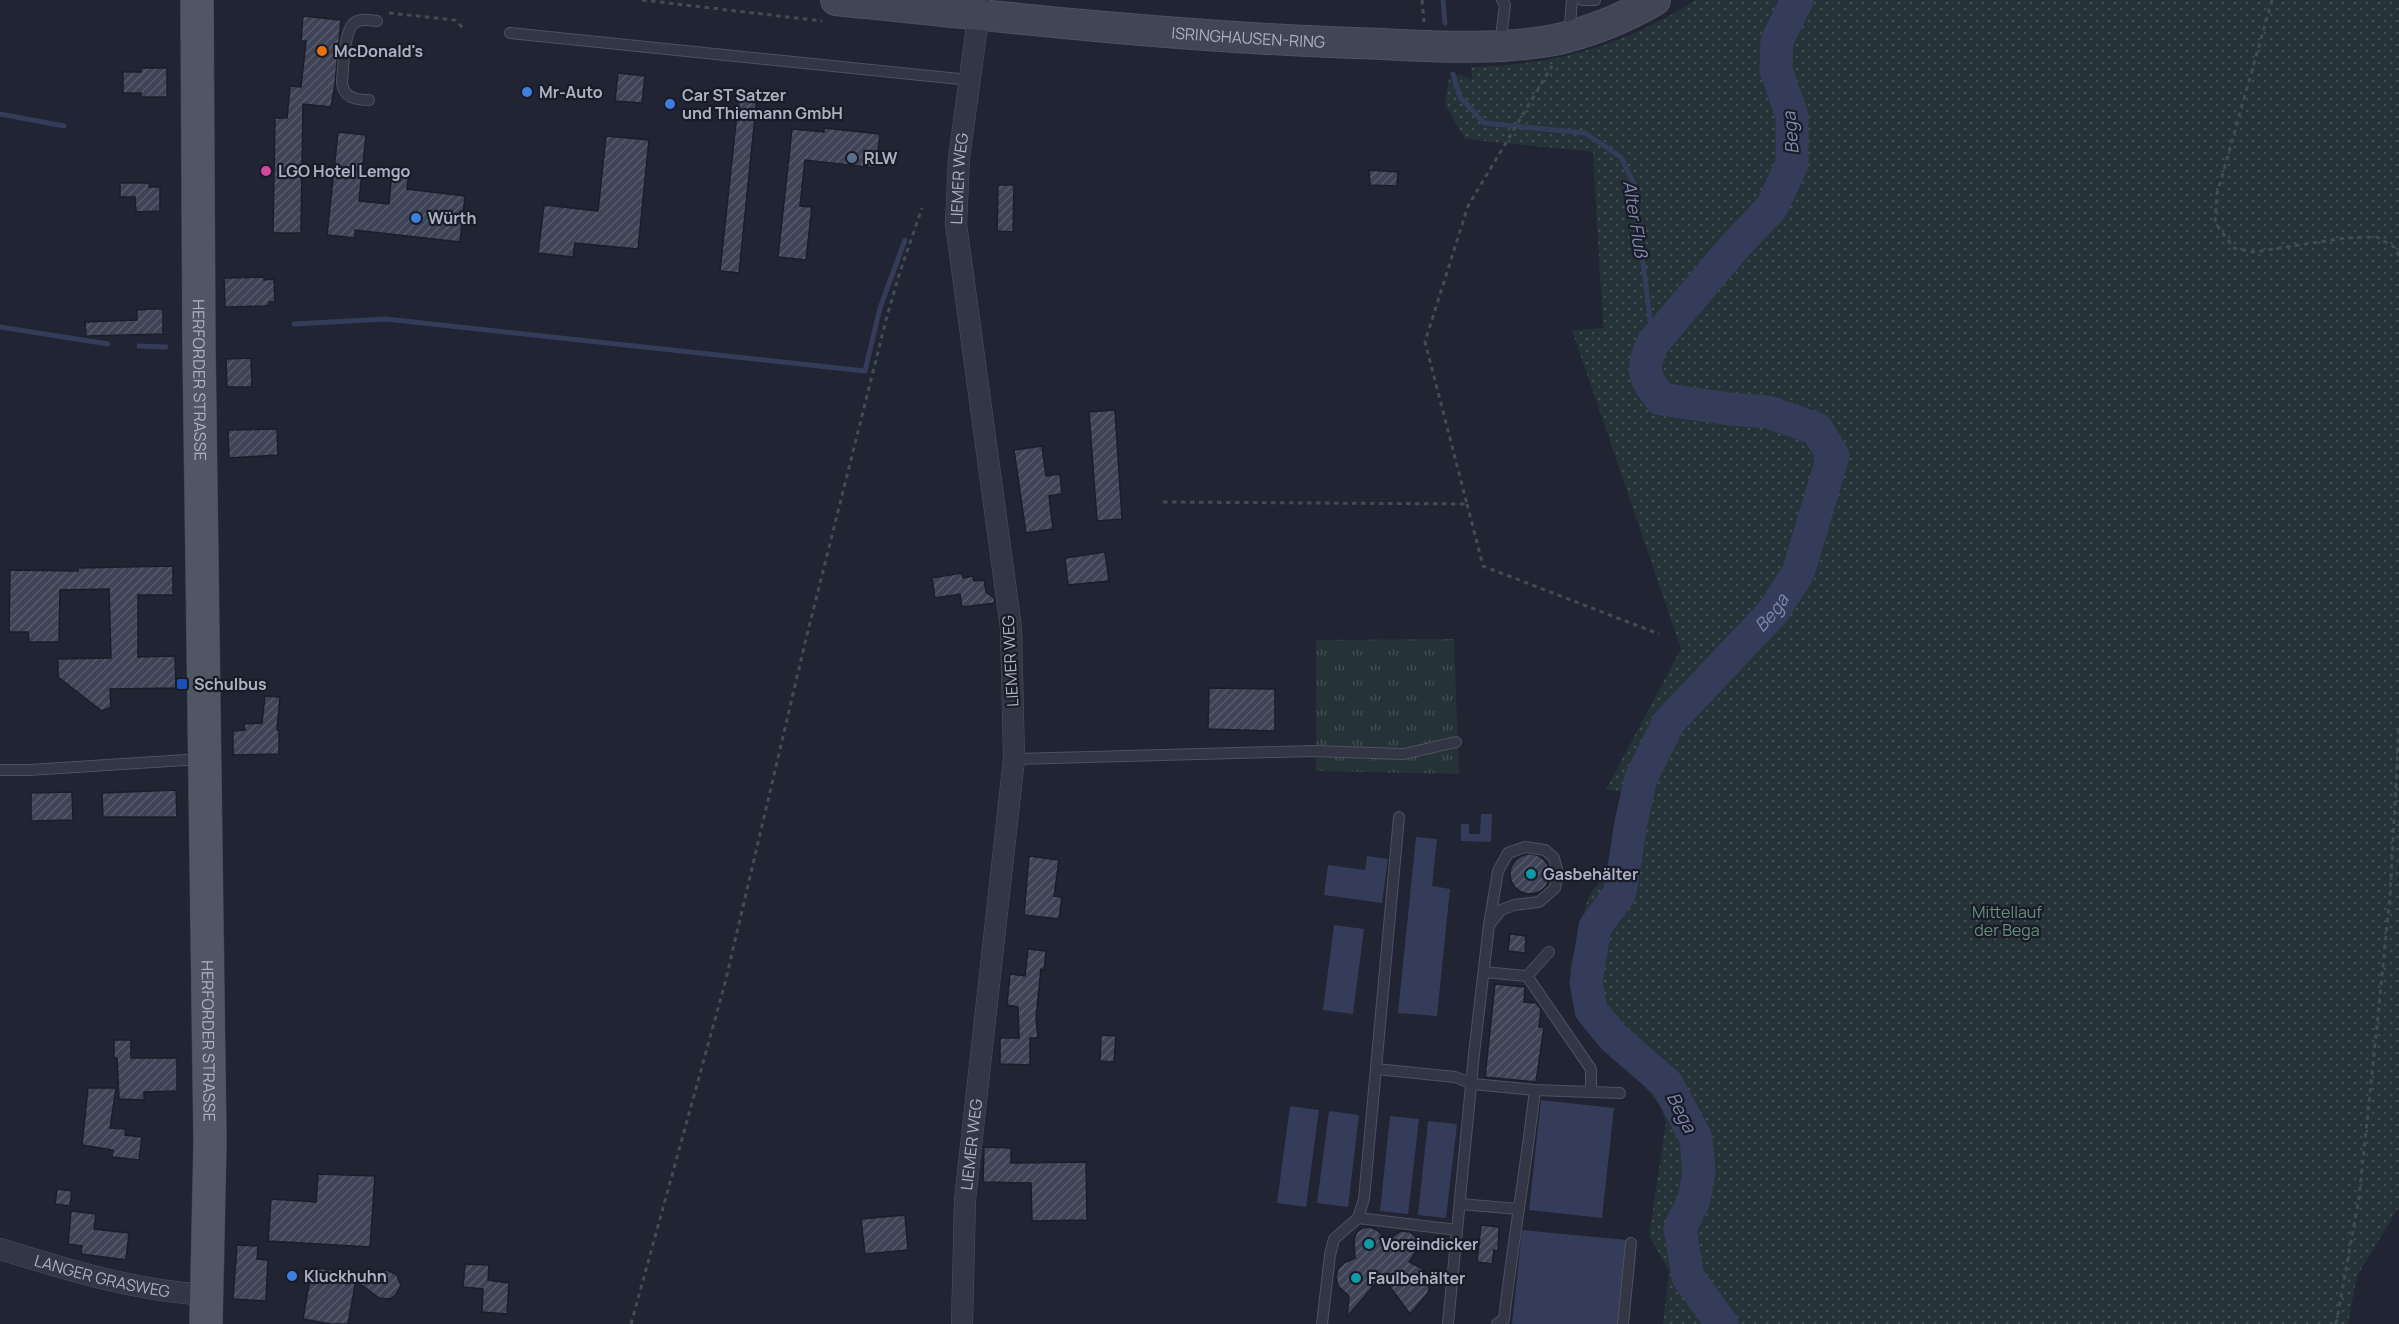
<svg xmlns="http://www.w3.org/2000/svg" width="2399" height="1324" font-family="Manrope,sans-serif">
<defs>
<pattern id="grass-tufts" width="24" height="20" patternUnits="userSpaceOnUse" patternTransform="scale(1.5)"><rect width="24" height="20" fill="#253237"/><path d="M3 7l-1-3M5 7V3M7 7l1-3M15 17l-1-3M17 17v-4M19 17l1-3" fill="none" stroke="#424d52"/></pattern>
<pattern id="park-dots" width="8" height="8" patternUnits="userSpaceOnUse" patternTransform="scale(1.5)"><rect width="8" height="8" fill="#253237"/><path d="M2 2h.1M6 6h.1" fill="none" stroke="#424d52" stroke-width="1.8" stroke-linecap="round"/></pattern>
<pattern id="building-hatch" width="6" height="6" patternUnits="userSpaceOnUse" patternTransform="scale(1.5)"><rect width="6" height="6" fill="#3e4356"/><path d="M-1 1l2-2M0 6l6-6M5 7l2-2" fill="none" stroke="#575c6c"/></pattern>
</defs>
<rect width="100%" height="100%" fill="#202433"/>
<path fill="url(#grass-tufts)" d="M1454,639L1459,774L1316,771V640Z"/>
<path fill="url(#park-dots)" d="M1695,0H2399V1207L2357,1276L2348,1324H1663L1669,1271L1649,1236L1666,1122L1661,1107L1607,1042L1574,1008L1570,968L1588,898L1621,850V824L1628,793L1606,789L1681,649L1572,330L1603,328L1593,152L1465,139L1445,104L1449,79L1459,74L1472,80L1471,67C1552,66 1627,45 1695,0Z"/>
<g fill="#353c59">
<path d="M1481,814H1492L1491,842L1461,841V824H1469V834H1480Z"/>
<path d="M1416,837L1437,839L1432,886L1450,889L1437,1016L1398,1013Z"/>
<path d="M1367,856L1388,859L1382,903L1324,895L1328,865L1365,870Z"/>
<path d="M1334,925L1364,929L1353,1014L1323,1010Z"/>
<path d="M1541,1100L1614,1108L1602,1218L1529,1210Z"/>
<path d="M1290,1106L1319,1110L1306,1207L1277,1203Z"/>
<path d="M1329,1111L1359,1115L1348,1207L1317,1203Z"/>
<path d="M1390,1116L1419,1119L1408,1214L1380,1211Z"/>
<path d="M1428,1121L1457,1124L1446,1218L1418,1215Z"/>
<path d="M1522,1230L1627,1240L1618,1324H1512Z"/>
</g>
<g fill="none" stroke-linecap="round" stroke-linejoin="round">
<g stroke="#353c59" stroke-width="5">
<path d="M1443,0L1445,23"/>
<path d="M1453,74L1460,97L1484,123L1585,133L1621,157L1633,182L1653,343"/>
<path d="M0,114L64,126"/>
<path d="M294,324L386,319L865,371L880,308L905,240"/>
<path d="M0,327L108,344"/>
<path d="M139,346L166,347"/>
</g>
<path stroke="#353c59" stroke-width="33" id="s1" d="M1722,1324L1688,1277L1680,1228L1694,1200L1699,1172L1696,1138L1667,1084L1613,1037L1591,1010L1586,982L1595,927L1620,893L1631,823L1641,778L1669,722L1773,612L1798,573L1833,456L1817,429L1768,412L1730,409L1661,399C1643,377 1641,369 1653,343L1735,246L1772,207L1792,164V116L1776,70L1777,41L1797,0"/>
</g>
<g fill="url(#building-hatch)" stroke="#1b1e2a" stroke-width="1.5">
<path d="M303,16L341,20L335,84L331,107L303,104L301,233H273L275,118H287L290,86L301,87L306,41H301Z"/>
<path d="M141,68H167V97H141V93H123V72H141Z"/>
<path d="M618,73L645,76L642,103L615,101Z"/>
<path d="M739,95L757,97L739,273L720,271Z"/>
<path d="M824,128L880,134L876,168L805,160L800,206L812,207L806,260L778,257L792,129L824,132Z"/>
<path d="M338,132L366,135L359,201L389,204L392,171L409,173L407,189L465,196L460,242L355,230V238L327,235Z"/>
<path d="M606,136L649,140L638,249L575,243L573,257L538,253L544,205L598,211Z"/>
<path d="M1369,170L1398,172L1397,186L1370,185Z"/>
<path d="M120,183H149V187H160V211L136,212L135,197H120Z"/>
<path d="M998,185H1014L1013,232L997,231Z"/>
<path d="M264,277V280L274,279L275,302H269V305L265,306L225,307L224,278Z"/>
<path d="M152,309H163V334L86,336L85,322L137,320V310Z"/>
<path d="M251,358L252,387H227L226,359Z"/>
<path d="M1115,410L1122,519L1097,521L1089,412Z"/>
<path d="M277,429L278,455L229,458L228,430Z"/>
<path d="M1042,446L1046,476L1060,474L1062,494L1049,496L1053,529L1026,533L1014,450Z"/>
<path d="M1105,552L1109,581L1068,585L1065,558Z"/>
<path d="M173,566V595H138V657L175,656L176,688L110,689L111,707L102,711L58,677V659L111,658L109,589L60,590L59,642H29L28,632H9L10,570L78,571V568Z"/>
<path d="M962,573L963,578L973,576L974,581L984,580L986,592L994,598L995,603L962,607L960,594L935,598L932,578Z"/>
<path d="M1209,688L1275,689V731L1208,729Z"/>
<path d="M265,696L280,697L277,730H279V754L233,755V731L245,730L244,724L262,723Z"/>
<path d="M176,790L177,817H103L102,793Z"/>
<path d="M72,792L73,820L31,821V793Z"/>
<circle cx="1530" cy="874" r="20"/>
<path d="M1029,856L1059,860L1054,896L1062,897L1059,919L1024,915Z"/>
<path d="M1510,934L1526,936L1525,953L1508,951Z"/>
<path d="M1028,949L1046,951L1044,970L1041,969L1036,1018L1038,1038H1030V1065L1000,1064V1038H1019L1018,1007L1007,1005L1010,974L1025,976Z"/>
<path d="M1495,984L1525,987L1524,1002L1536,1003L1541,1009L1539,1027H1544L1536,1082L1485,1077Z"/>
<path d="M1101,1035L1116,1036L1114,1062L1100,1061Z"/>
<path d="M114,1040H131V1058H177V1091L144,1092V1100L119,1099L117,1058H114Z"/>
<path d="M88,1088H116L110,1128L126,1129L125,1135L142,1137L139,1160L112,1157L113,1150L82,1145Z"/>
<path d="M984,1147L1011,1148V1163L1086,1162L1087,1220L1032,1221L1031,1183L983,1182Z"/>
<path d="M318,1174L375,1176L370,1247L268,1241L271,1199L316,1202Z"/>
<path d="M57,1189L72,1191L70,1206L55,1204Z"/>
<path d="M71,1211L96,1214L94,1229L129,1233L126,1260L81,1254L82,1246L68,1244Z"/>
<path d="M905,1215L908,1250L865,1254L861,1219Z"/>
<path d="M1481,1225L1499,1227L1498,1251L1494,1250L1492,1264L1477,1262Z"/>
<path d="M1370,1227L1377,1230L1387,1240L1401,1231L1410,1232L1416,1237L1417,1250L1409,1262L1423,1269L1428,1276L1430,1284L1428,1293L1410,1314L1382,1276L1347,1317L1349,1296L1338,1286L1336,1277L1338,1269L1344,1263L1355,1258L1354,1239L1357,1232L1363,1228Z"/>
<path d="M237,1245L258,1246L257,1259L268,1260L266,1301L233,1299Z"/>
<path d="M465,1264L489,1265L488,1280L509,1283L507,1314L482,1312L483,1289L463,1287Z"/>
<path d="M312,1267L357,1274L348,1324H331L303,1319Z"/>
<path d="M387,1270L397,1275L401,1286L395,1296L390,1299L379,1298L359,1283L381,1271Z"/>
</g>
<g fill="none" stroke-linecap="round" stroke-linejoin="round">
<g stroke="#4e515f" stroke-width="12">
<g id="lane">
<path d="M1572,0L1570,25L1573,32"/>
<path d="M1582,0H1595"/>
<path d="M510,33L969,80"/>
<path d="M1500,45L1505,5L1502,0"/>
<path d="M369,100C356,100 344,98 342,83C343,69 344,31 354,23C361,18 370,20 377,21"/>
<path d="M1014,759L1312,751L1404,754L1456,742"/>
<path d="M0,770H29L201,759"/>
<path d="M1484,972L1527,976L1549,952"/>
<path d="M1527,976L1591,1069V1092"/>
<path d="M1376,1069L1455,1077L1473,1084L1535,1090L1620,1093"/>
<path d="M1460,1204L1519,1209"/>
<path d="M1358,1218L1457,1230"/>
<path d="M1322,1324L1330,1255L1334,1239L1358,1218L1364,1199L1399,817"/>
<path d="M1448,1324L1474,1054L1489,925L1498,871L1508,853L1525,847L1545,850L1554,858L1558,873L1555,888L1539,902L1514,905L1501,910L1489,925"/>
<path d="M1497,1324L1504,1319C1513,1242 1526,1167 1535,1090"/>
<path d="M1623,1324L1631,1243"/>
</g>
</g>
<g stroke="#4e515f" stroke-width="22">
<g id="street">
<path id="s2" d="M0,1249C68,1270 136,1291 207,1295"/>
<path id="s3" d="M962,1324L965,1200L1014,759L1011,628L956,224L959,158L980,4"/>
</g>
</g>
<g stroke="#4e515f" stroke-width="32">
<g id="secondary">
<path id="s4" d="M836,0C1008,18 1181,37 1355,43C1420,45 1489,52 1554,40C1587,33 1625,18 1655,0"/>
</g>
</g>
<g stroke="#3d404d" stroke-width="34">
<g id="primary">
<path id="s5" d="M197,0L199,347L210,1143L206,1324"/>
</g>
</g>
<g stroke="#414d54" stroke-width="3" stroke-dasharray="4.5 4.5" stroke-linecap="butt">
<path d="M642,0L822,21"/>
<path d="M1422,0L1424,22"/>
<path d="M2272,0L2217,194L2215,223L2234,248L2254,252L2345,238L2377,237L2394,247L2399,256"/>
<path d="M389,13L455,20L464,29"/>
<path d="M1163,502L1467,504L1425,342L1468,206L1552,66"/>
<path d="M1467,504L1483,566L1659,634"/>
<path d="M631,1324L725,983L805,643L886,320L899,275L922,208"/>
<path d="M2336,1324L2359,1198L2378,1016L2390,895L2399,729"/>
</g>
<use href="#lane" stroke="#333644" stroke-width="10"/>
<use href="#street" stroke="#333644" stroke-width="21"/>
<use href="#secondary" stroke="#424556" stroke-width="30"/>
<use href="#primary" stroke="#515564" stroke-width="33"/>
</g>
<circle fill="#e8710a" stroke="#191c28" stroke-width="2" cx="322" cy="51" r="6"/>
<g fill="#3f7fe0" stroke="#191c28" stroke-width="2">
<circle cx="527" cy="92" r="6"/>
<circle cx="670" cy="104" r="6"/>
<circle cx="416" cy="218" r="6"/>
<circle cx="292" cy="1276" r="6"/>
</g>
<circle fill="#5c6f8a" stroke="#191c28" stroke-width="2" cx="852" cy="158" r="6"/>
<circle fill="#d1479c" stroke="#191c28" stroke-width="2" cx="266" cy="171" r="6"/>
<rect fill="#1a4fb4" stroke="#191c28" stroke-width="2" x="176" y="678" width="12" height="12" rx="3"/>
<g fill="#0f9aa8" stroke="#191c28" stroke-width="2">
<circle cx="1531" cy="874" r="6"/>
<circle cx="1369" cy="1244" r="6"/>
<circle cx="1356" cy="1278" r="6"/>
</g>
<g text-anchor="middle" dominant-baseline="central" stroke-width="4.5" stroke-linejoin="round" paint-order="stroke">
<g font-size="16" fill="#adb0c1" stroke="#191c28">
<text stroke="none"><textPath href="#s4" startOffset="414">ISRINGHAUSEN-RING</textPath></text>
<text stroke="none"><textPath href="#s3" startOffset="1152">LIEMER WEG</textPath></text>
<text stroke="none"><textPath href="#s5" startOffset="380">HERFORDER STRASSE</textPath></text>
<text transform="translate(1010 661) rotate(-93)">LIEMER WEG</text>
<text stroke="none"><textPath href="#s5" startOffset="1041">HERFORDER STRASSE</textPath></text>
<text stroke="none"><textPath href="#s3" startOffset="180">LIEMER WEG</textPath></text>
<text stroke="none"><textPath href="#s2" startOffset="106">LANGER GRASWEG</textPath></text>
</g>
<g font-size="16" font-weight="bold" fill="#adb0c1" stroke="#191c28" text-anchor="start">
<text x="334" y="51">McDonald's</text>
<text x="539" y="92">Mr-Auto</text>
<text x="682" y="95">Car ST Satzer<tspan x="682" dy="18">und Thiemann GmbH</tspan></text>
<text x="864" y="158">RLW</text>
<text x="278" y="171">LGO Hotel Lemgo</text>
<text x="428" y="218">Würth</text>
<text x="194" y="684">Schulbus</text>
<text x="1543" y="874">Gasbehälter</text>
<text x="1381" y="1244">Voreindicker</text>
<text x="304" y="1276">Kluckhuhn</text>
<text x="1368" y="1278">Faulbehälter</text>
</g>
<g font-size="16" fill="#678f79" stroke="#191c28">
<text x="2007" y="912">Mittellauf<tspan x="2007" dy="18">der Bega</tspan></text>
</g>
<g font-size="18" font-style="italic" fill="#7f89ad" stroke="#191c28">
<text transform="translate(1790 133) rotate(-95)">Bega</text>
<text transform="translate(1636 219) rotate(81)">Alter Fluß</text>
<text stroke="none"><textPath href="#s1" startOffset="825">Bega</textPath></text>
<text transform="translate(1682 1112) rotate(63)">Bega</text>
</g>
</g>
</svg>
